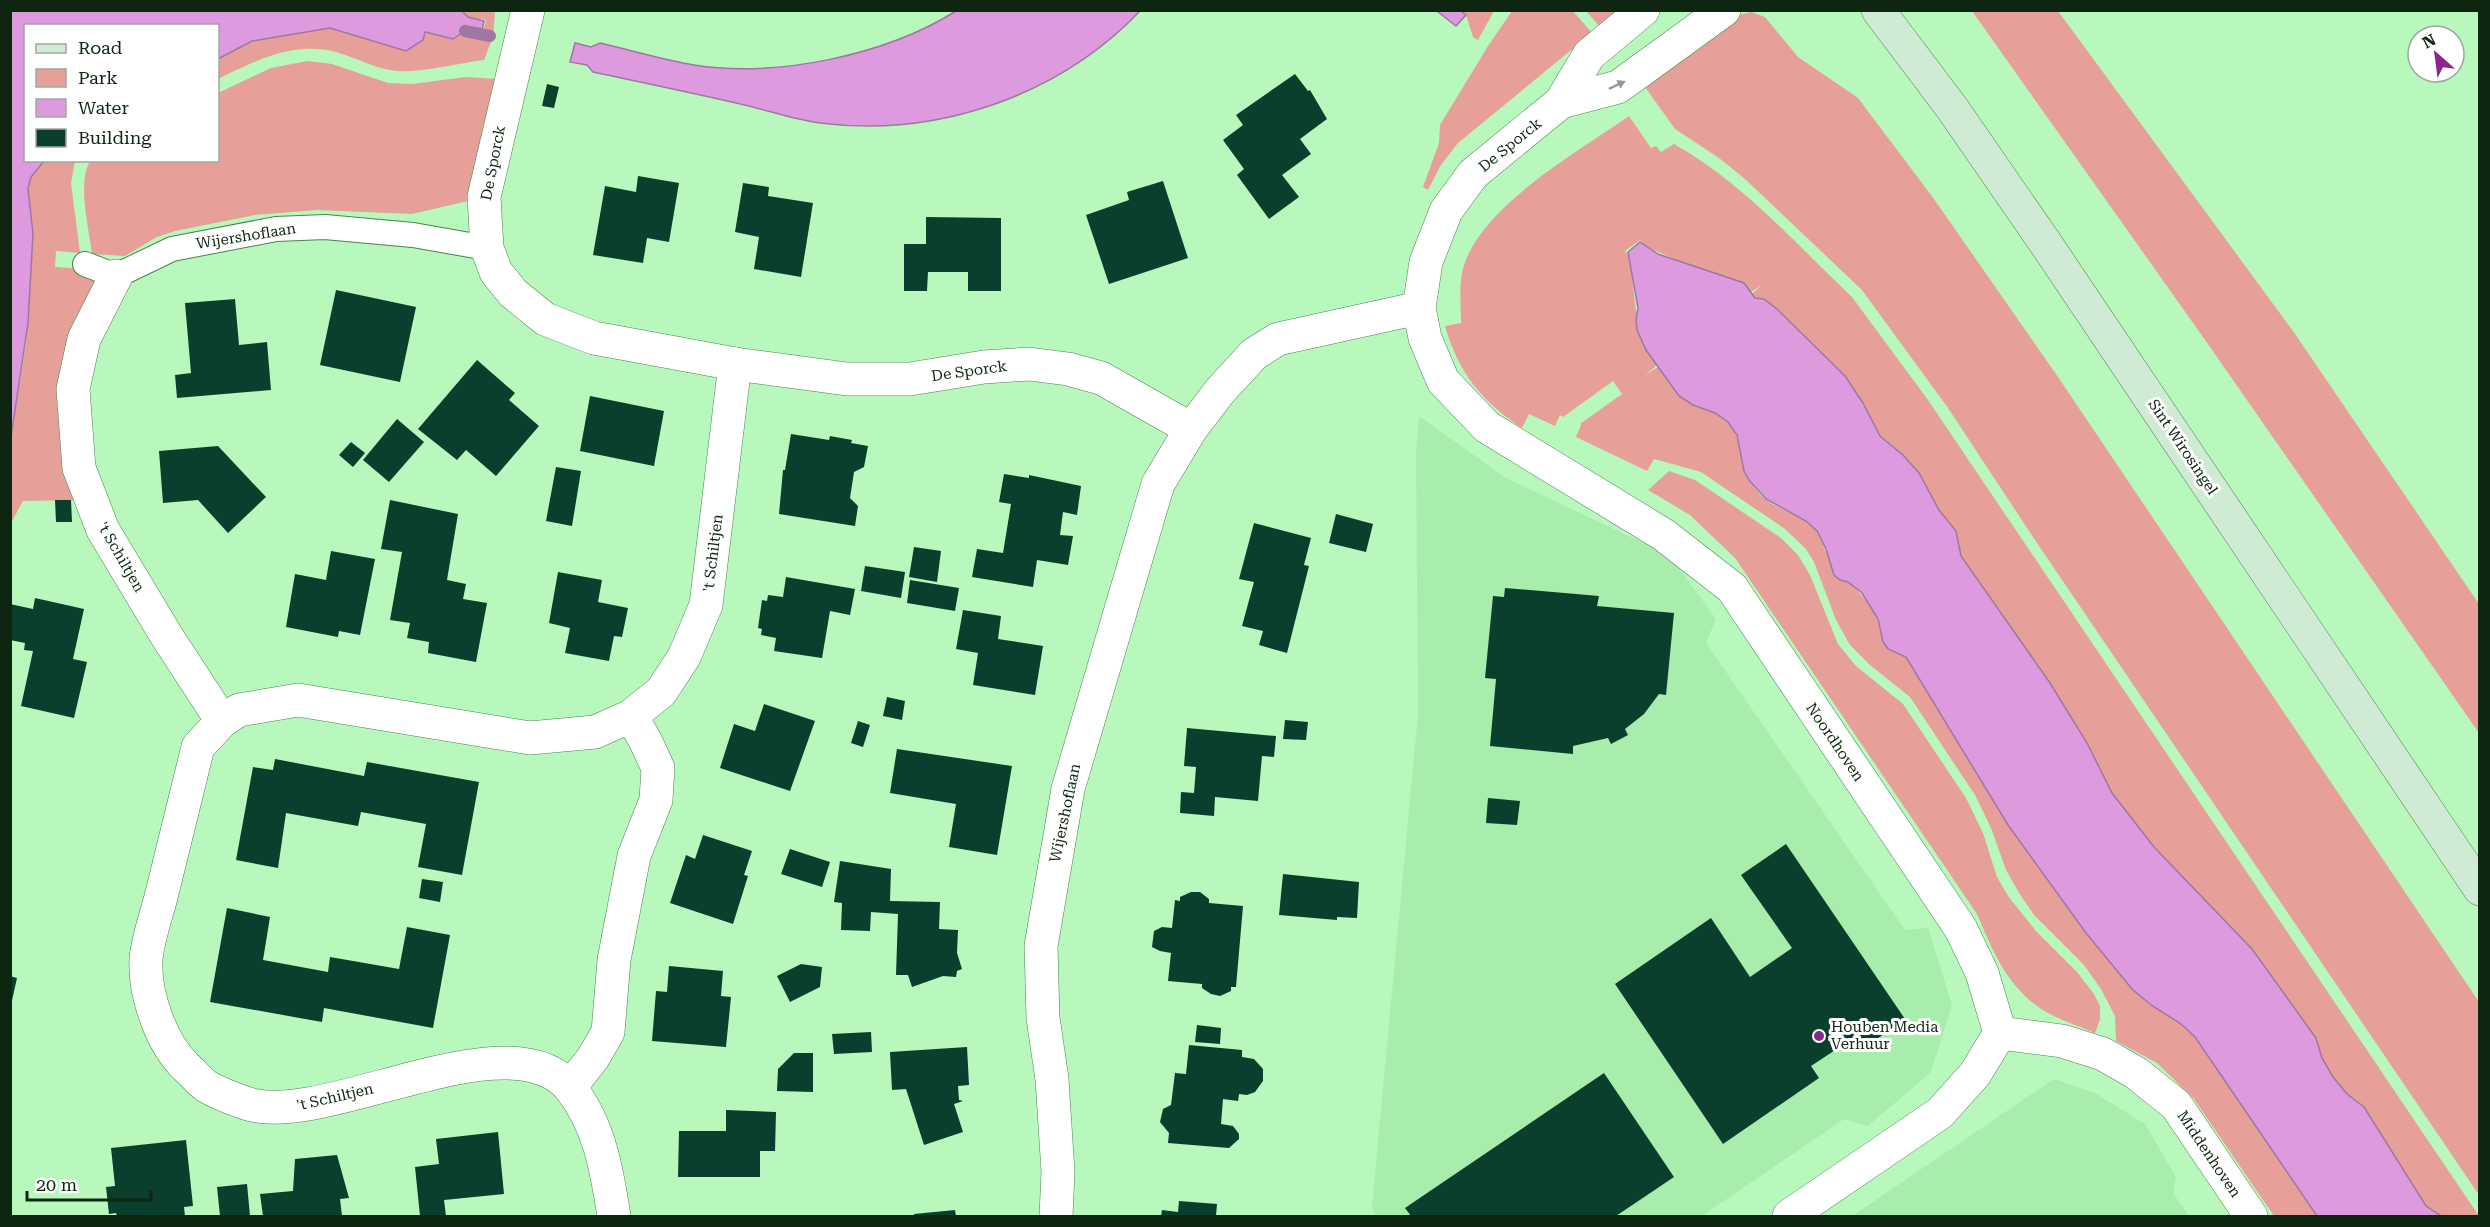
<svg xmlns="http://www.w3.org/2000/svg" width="2490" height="1227" font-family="'Roboto Serif',serif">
<rect width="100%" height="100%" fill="#b9f8bc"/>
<g fill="#a8edac">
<path d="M1419,416L1506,478L1669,555L1716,619L1706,643L1905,930L1928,928L1952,1005L1931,1072L1868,1126L1844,1119L1702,1216H1375L1372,1206L1418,714L1416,452Z"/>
<path d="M2054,1079L2095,1093L2145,1124L2176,1177L2173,1193L2189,1216H1852Z"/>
</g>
<g fill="#e6a099">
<path d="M461,11H492L495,13L493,37L484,60C461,63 418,73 397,71C375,69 357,58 336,52C293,41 255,61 218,79V59L252,41L330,28L406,51L425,32L453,39L462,33L481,40L486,20L468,17Z"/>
<path d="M1461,11H1494L1478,40L1473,37L1466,15Z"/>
<path d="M1512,11H1573L1592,33L1458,143L1441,165L1428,190L1423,187L1439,143L1440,125L1488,46Z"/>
<path d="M1586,11H1620L1600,27Z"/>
<path d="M1972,11H2058L2293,331L2479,604V733L2203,337Z"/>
<path d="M1751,12L1765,17L1798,57L1858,98L1934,199L2058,377L2479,1002V1195L2033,537L1948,408L1862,290L1745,179L1719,158L1675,129L1645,87L1739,15Z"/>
<path d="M307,61L332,64L388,83L412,84L466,77L497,79L468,201L412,214L317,210L255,215L175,231L157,237L125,256L92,254C89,228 77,183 90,161L218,160V93L271,68Z"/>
<path d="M1629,116L1651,148L1656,146L1661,152L1674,144C1742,182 1796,244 1852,297L1928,400L2479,1216H2441L2426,1206L2364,1107L2347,1094L2333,1077L2322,1058L2316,1038L2252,949L2154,847L2112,793L2087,743L2050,683L1961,556L1956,531L1939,510L1919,473L1903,455L1880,435L1863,403L1845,376L1778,310L1764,299L1755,298L1752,294L1762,285L1751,292L1743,283L1682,262L1644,246L1640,240L1625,251L1630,257C1635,295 1633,332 1658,364L1645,376L1659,366C1669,378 1673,392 1687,402C1699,410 1716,410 1727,421C1745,440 1738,468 1758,492C1771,508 1792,511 1808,522C1822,533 1822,548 1831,561C1851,588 1879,603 1882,640L1896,653L1906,657L2008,825L2086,933L2132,989L2151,1005L2181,1024L2195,1037L2317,1216H2274L2194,1099L2157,1063L2116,1041L2115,1016L2101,989L2084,965L2034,915L2019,893L2006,870L1991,828L1975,795L1910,697L1870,665L1850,645L1836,620L1814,562L1806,549L1785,529L1701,472L1654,459L1647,471L1576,437L1581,425L1580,424L1622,394L1613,381L1563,417L1560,415L1555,426L1529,414L1522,428C1482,402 1458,372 1445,326L1461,323C1461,307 1459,289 1462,273C1475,209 1578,152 1629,116Z"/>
<path d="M44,161H75L71,183L80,253L56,251L55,267L86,269L97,287L81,500L23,501L11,523V437L26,344L33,234L28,192L31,177Z"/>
<path d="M1669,471L1695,480L1781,538L1798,555L1810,575L1838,644L1856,666L1903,704L1966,798L1983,833L1997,877L2008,896L2036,931L2077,972L2094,994L2100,1006V1020L2095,1033C2081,1027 2065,1022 2052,1015C2010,994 1994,954 1977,914L1735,558L1690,515L1648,490Z"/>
</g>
<g fill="#dd9adf" stroke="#9f77a1" stroke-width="1.5">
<path d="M461,10L468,17L484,21L480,39L462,33L453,39L425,32L423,40L406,51L330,28L252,41L218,59V26H26V160L44,161L31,177L28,188L33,234L28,323L11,437V11Z"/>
<path d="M956,11H1140C1059,96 937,138 820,123C792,119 764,109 736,103C688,92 640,82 593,72L587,65L570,62L575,43L591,47L600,43C631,50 663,60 694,65C777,78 886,55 956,11Z"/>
<path d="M1437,11H1461L1466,15L1456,26Z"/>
<path d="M1640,242L1658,254L1744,283L1755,298L1764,299L1778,310L1845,376L1863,403L1880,436L1903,455L1919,473L1939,510L1956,531L1961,556L2050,683L2087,743L2112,793L2154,847L2252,949L2316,1038L2322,1058L2333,1077L2347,1094L2364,1107L2426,1206L2441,1216H2317L2195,1037L2181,1024L2151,1005L2132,989L2086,933L2008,825L1906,657L1888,649L1883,642L1878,619L1862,593L1848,582L1840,580L1834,575L1826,549L1817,531L1806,521L1766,499L1749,480L1744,471L1737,435L1728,422L1715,413L1693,405L1679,396L1646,350L1637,330L1636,319L1638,308L1628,252Z"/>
</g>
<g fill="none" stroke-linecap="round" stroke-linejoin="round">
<path stroke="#9f77a1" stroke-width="12" d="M465,31L490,36"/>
</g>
<g fill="#0a3e2d">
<path d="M1295,74L1308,91L1310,90L1327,119L1300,139L1311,154L1282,175L1299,197L1269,219L1237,175L1244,169L1223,140L1243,125L1236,115Z"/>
<path d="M547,84L559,87L554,108L542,106Z"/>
<path d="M638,176L679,183L669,242L647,238L643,263L593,255L605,186L636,192Z"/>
<path d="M1163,181L1188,258L1109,284L1086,215L1129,200L1127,192Z"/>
<path d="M743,183L769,187L768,196L813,203L801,277L754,269L759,237L735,232Z"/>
<path d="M926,217L1001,218V291H968V272H928L927,291H904V244H926Z"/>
<path d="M336,290L416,307L400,382L320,365Z"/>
<path d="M235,299L239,345L267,342L271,390L177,398L175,375L191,373L185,303Z"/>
<path d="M477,360L515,393L509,400L539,426L496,476L466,450L457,460L418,429Z"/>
<path d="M590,396L664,411L654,466L580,451Z"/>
<path d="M397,419L424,442L389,482L363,460Z"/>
<path d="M791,434L829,440L830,436L852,440L851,443L868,446L864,467L854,472L850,498L858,506L855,526L779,514L783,470H785Z"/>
<path d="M351,442L365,453L353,467L339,455Z"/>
<path d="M218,446L266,497L228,533L198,500L163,503L159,451Z"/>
<path d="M556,467L581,471L572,526L546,521Z"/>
<path d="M1004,474L1029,478V475L1081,486L1077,515L1063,512L1060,535L1073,536L1068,565L1037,560L1033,587L972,577L977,549L1003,553L1011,504L999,502Z"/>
<path d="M55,500H71L72,522H56Z"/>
<path d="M390,500L458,514L447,580L466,584L463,599L487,603L476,662L428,653L429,642L407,638L410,623L390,620L402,552L381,549Z"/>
<path d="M1336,514L1373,524L1366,552L1329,543Z"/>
<path d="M1254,523L1311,538L1304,565L1309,566L1287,653L1259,645L1263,631L1242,626L1254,582L1239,579Z"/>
<path d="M914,547L941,551L937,582L909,577Z"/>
<path d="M331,551L375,559L360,635L339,631L338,637L286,627L295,574L326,580Z"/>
<path d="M865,566L905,572L901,598L861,591Z"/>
<path d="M558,572L602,580L598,602L628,608L622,637L614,636L609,661L565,653L570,628L549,623Z"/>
<path d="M786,577L855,589L850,615L830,611L822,658L774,651L776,638L761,635L762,629L758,628L762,600L767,601L768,595L783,597Z"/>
<path d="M910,580L959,588L955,611L907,603Z"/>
<path d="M1505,588L1599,596L1597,606L1674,613L1666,695L1659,694L1644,714L1625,729L1628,735L1611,744L1608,738L1573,746V754L1490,746L1496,679L1485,678L1493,596L1504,597Z"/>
<path d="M35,598L84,609L73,659L87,662L74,718L21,706L33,651L24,650L25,643L10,640V604L33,609Z"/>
<path d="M963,610L1001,616L998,639L1043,646L1035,695L973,685L978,653L956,649Z"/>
<path d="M887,697L905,701L902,720L883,716Z"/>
<path d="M764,704L815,721L790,791L720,768L734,724L755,731Z"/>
<path d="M1285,720L1308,722L1306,740L1283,739Z"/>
<path d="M858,721L870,725L863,747L851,743Z"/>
<path d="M1187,728L1276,736L1274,757L1262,756L1258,801L1215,797L1214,816L1180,813L1181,792L1194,793L1196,767L1184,766Z"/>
<path d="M897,749L1012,766L997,855L949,847L956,804L890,793Z"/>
<path d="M275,759L364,776L367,762L479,782L462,875L418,867L426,824L361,812L358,826L286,813L278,868L236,860L253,767L273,770Z"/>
<path d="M1488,798L1520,801L1517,825L1486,823Z"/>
<path d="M703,835L752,851L744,875L748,876L733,924L670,903L686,855L695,859Z"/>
<path d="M1786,844L1905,1019L1860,1051L1852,1039L1811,1066L1819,1078L1723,1144L1615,984L1711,918L1750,977L1792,948L1741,875Z"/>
<path d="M790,849L830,862L822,887L781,874Z"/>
<path d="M840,861L891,869L890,901L940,902L939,929L958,930L957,953L962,969L957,971L956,977L943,976L912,987L908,975H896L898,914L871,912L870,931L841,930L842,903L834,902Z"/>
<path d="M1283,874L1359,882L1357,918L1337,917V920L1279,915Z"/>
<path d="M422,879L443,882L440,902L419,898Z"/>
<path d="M1191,892H1200L1209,899V903L1243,906L1236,987H1231V991L1220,996L1211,994L1202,988V984L1168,981L1171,953L1160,951L1152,947L1154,931L1162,927L1172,928L1175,900L1180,901V897Z"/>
<path d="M227,908L270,917L263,960L328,972L330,957L399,969L407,927L450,935L433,1028L324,1008L322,1022L210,1002Z"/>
<path d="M801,964L822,967L820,987L790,1002L777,976Z"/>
<path d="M669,966L723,971L721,996L731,997L726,1047L652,1041L656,991L667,992Z"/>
<path d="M10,976L17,978L11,1005H10Z"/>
<path d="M1197,1025L1221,1028L1220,1044L1195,1042Z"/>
<path d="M871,1032L872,1052L834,1054L832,1034Z"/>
<path d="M1189,1045L1242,1050V1057L1254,1059L1263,1069V1081L1255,1092L1247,1095L1239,1094L1238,1101L1223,1099L1221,1124L1233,1126L1239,1134V1139L1229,1148L1168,1143L1169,1133L1160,1122L1163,1109L1171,1105L1175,1073L1186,1074Z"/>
<path d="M967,1047L969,1085L958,1086L959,1100L963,1101L954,1104L963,1132L924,1145L906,1089L892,1090L890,1052Z"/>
<path d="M794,1053H813V1092L777,1091L778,1069Z"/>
<path d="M1604,1073L1674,1177L1616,1216H1411L1405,1208Z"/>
<path d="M726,1110L776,1112L775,1151H760V1177H678L679,1131H726Z"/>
<path d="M498,1132L504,1194L444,1200L446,1216H420L415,1167L439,1164L436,1139Z"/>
<path d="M186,1140L193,1206L184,1207L185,1216H117L116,1213L109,1214L106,1187L115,1186L111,1148Z"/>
<path d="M337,1155L349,1198L340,1199L342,1216H263L260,1194L293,1191L295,1159Z"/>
<path d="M247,1184L250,1216H220L217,1187Z"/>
<path d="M1179,1201L1217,1204L1216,1216H1161L1162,1210L1178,1212Z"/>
<path d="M955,1210L956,1216H914V1214Z"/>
</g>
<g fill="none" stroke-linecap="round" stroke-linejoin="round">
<g stroke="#49844e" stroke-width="26">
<path id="lane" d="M85,264L116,276L172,249L276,229L325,227L413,235L487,248"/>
</g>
<g stroke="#49844e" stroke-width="34">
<g id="street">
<path d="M528,10L484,197L487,248L496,272L513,293L545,319L594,338L735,364L847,379H910L984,367L1029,364L1068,369L1101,378L1191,429L1220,391L1254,354L1278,339L1419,308"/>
<path d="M1643,10L1589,55L1561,102L1473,174L1446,211L1426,262L1419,308L1425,338L1443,381L1487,427L1664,535L1732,588L1961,929L1982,973L2000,1033L1975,1074L1940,1113L1789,1216"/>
<path d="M1561,102L1618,87L1724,10"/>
<path d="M116,276L84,339L73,389L79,468L103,530L166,635L222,721"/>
<path d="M2000,1033L2062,1041L2103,1054L2136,1073L2176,1105L2251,1216"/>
<path d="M570,1087L593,1058L608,1032L614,960L634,856L656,800L658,768L645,740L631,716"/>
<path d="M614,1216C607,1172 600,1126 571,1089C513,1015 332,1124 252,1105C241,1102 215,1092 206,1086C199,1081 193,1073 186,1067C161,1043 144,994 146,959C148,937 157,914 162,893C174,844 186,795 198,747L222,721L239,710L298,700L530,738L595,732L631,716L661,692L684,657L706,605L735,364"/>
<path d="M1056,1216L1058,1172L1052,1079L1043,1018L1041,946L1068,789L1158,484L1191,429"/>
</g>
</g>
<g stroke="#49844e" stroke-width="34">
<path id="secondary" d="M1878,10L1952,108L2044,241L2480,889"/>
</g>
<use href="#lane" stroke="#fff" stroke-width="24"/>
<use href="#street" stroke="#fff" stroke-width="33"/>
<use href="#secondary" stroke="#d0ebd3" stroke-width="33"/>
</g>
<defs><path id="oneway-solid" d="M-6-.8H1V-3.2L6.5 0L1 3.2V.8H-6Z" transform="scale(1.5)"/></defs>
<use fill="#939d93" href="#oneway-solid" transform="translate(1617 85) rotate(-25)"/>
<circle fill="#8a278f" stroke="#fff" stroke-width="2" cx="1819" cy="1036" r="6"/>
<g text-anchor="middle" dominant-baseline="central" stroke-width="6" stroke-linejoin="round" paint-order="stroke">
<g font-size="15" fill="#0e2610" stroke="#fff">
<text transform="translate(1510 145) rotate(-39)">De Sporck</text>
<text transform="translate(493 163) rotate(-79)">De Sporck</text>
<text transform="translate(246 236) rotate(-9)">Wijershoflaan</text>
<text transform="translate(969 371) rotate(-8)">De Sporck</text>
<text transform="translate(2183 447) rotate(56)">Sint Wirosingel</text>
<text transform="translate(713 553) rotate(-83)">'t Schiltjen</text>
<text transform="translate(121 557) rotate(60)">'t Schiltjen</text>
<text transform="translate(1835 742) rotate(56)">Noordhoven</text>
<text transform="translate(1065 813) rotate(-78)">Wijershoflaan</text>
<text transform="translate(335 1097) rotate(-13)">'t Schiltjen</text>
<text transform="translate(2209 1154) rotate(56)">Middenhoven</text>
</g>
<g font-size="15" fill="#0e2610" stroke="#fff" text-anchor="start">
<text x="1831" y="1027">Houben Media<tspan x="1831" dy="17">Verhuur</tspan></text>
</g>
</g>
<rect width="2490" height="1227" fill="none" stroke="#0e2610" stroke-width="24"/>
<rect x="24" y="24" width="195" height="138" fill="#ffffff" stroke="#9fa89f" stroke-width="1.5"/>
<rect x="36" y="44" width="30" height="9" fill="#d0ebd3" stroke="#9fa89f" stroke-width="1.5"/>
<text x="78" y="54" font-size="18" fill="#0e2610">Road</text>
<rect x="36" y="69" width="30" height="18" fill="#e6a099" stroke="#9fa89f" stroke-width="1.5"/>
<text x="78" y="84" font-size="18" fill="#0e2610">Park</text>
<rect x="36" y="99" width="30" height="18" fill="#dd9adf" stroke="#9fa89f" stroke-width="1.5"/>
<text x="78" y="114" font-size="18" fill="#0e2610">Water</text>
<rect x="36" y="129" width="30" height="18" fill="#0a3e2d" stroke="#9fa89f" stroke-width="1.5"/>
<text x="78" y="144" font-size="18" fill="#0e2610">Building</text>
<g transform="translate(2436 54) rotate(332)"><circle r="28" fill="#ffffff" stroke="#9fa89f" stroke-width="1.5"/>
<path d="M0-4.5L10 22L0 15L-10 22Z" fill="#8a278f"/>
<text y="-9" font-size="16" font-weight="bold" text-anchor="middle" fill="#0e2610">N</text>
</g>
<path d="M27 1191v9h124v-9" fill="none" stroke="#0e2610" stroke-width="3"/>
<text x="36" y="1191" font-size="18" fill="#0e2610" stroke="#ffffff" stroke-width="4.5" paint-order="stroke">20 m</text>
</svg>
